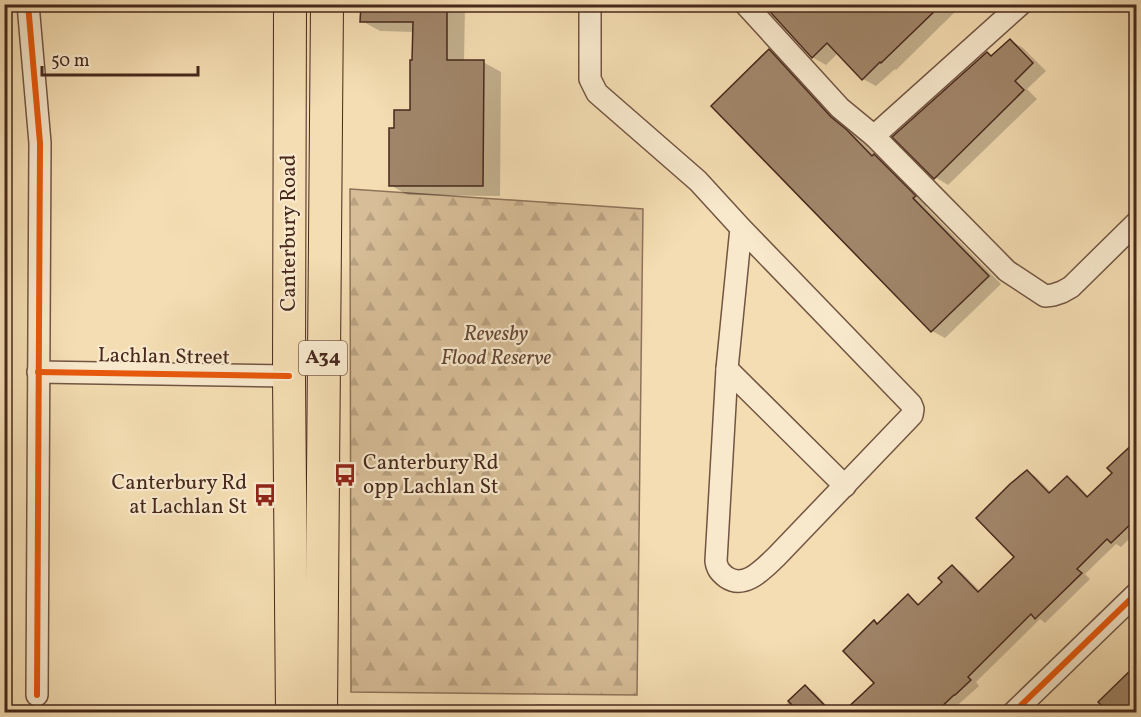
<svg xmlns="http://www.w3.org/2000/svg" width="1141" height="717" font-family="Vollkorn,serif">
<defs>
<pattern id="forest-firs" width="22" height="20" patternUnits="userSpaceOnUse" patternTransform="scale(1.5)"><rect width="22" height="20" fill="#d7be98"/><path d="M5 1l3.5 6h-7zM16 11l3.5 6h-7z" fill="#baa382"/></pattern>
</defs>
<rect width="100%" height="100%" fill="#f4ddb2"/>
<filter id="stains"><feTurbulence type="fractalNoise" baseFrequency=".00333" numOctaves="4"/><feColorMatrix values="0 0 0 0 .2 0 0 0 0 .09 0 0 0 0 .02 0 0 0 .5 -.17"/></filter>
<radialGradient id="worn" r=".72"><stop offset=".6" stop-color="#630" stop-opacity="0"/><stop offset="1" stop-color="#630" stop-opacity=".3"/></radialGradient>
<path fill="url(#forest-firs)" stroke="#8f735a" stroke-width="1.5" d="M350,189L643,209L637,695L351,692Z"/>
<g fill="#0003">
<path d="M362,4H459L465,8L464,62H483L501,72L500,196L408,195L390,185L396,130L411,112L414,32L380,31L362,21Z"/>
<path d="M765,4H963L896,70L895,69L876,86L863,79L838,53L826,65L812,57Z"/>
<path d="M1010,40L1023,48L1046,71L1027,89L1037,99L948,185L935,177L987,54L993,57Z"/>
<path d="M769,51L783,59L844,126L861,140L879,159L888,164L928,205L926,207L1001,284L945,338L932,331Z"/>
<path d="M1136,442V532L1121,547L1116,544L1085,574L1090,579L1045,623L1040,619L976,682L979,686L950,712H845L876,683L878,625L908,596L921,605L944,582L952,567L961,572L981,592L1016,557L1027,471L1036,477L1052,493L1067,478L1076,483L1089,497L1114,473Z"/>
<path d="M805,687L814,692L829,708L824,712H778Z"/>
<path d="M535,704H558L564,708H637L645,712H535Z"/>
</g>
<g fill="#a1866a" stroke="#47281c" stroke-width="1.5">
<path d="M361,4H447V60H484L483,186H389V128H394V110H410V60H412L413,22H360Z"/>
<path d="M763,4H942L881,63L880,62L862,80L827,43L812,58Z"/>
<path d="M1010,39L1033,63L1015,81L1024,90L934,179L892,137L987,52L991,56Z"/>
<path d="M769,49L831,117L847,130L872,156L874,154L916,196L913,198L989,276L931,332L711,106Z"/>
<path d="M1137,440V518L1111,543L1107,539L1077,569L1082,573L1035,619L1031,614L968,677L971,680L955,695H954L936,712H843L874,683L843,651L874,620L877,624L908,594L918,605L942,582L938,578L952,565L978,592L1014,557L976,518L1010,484L1027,470L1049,493L1067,476L1087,497L1112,473L1107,468Z"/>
<path d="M1137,664V712H1108L1098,702Z"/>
<path d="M805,685L831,712H799L788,701Z"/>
</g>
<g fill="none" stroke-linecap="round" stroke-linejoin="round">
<g stroke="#725542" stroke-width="24">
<g id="minor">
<path d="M28,4L40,143L37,695"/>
<path d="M590,4V79L597,93L698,181L741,228L911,404L913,409L912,415L776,557C763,569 745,590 726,577C720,572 717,569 716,561L727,369L741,228"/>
<path d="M745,4L840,108L874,136L1007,271L1045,296L1053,295L1062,292L1071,287L1136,223"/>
<path d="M874,136L1021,4"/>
<path d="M727,369L845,486"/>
<path d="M38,372L289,376"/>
<path d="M1014,712L1136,594"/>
</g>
</g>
<g stroke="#47281c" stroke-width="34">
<g id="highway">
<path d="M290,4L289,376L292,712"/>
<path d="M321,712L327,4"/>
</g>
</g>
<use href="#minor" stroke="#f8e9cd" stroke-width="21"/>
<use href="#highway" stroke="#f4ddb2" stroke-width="32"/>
<g stroke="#f8e9cd" stroke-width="10">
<g id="cycleway">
<path d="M28,4L40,143L37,695"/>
<path d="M38,372L289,376"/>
<path d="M1014,712L1136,594"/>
</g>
</g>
<use href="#cycleway" stroke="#e8590c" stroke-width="6"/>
</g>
<defs>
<g id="bus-bare" transform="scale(1.8)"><path d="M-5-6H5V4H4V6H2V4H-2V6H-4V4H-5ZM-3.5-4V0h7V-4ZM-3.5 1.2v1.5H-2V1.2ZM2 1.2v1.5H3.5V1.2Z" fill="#8f2418" stroke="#f8e9cd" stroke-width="2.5" paint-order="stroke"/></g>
</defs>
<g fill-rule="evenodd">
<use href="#bus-bare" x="345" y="475"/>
<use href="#bus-bare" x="265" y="495"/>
</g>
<g text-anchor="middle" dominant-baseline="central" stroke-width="4.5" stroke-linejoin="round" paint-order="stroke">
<rect fill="#f8e9cd" stroke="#7c6251" stroke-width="1.5" x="299" y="341" width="48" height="34" rx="4.5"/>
<g font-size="20" font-weight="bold" fill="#47281c">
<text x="323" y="358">A34</text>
</g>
<g font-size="21" fill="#47281c" stroke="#f8e9cd">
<text transform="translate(289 233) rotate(-90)">Canterbury Road</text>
<text transform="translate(164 357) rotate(1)">Lachlan Street</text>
</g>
<g font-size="21" font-style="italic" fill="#644635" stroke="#f8e9cd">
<text x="496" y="334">Revesby<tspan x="496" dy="24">Flood Reserve</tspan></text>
</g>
<g font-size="21" fill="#47281c" stroke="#f8e9cd" text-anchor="start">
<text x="363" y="463">Canterbury Rd<tspan x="363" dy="24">opp Lachlan St</tspan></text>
<text x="247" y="483" text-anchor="end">Canterbury Rd<tspan x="247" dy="24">at Lachlan St</tspan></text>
</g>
</g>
<rect width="1141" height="717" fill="none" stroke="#f4ddb2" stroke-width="24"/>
<rect x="6" y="6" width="1129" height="705" fill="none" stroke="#47281c" stroke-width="3"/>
<rect x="12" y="12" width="1117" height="693" fill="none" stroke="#47281c" stroke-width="1.5"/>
<path d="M42 66v9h156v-9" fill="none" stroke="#47281c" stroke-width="3"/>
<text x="51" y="66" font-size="18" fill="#47281c" stroke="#f8e9cd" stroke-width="4.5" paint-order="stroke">50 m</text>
<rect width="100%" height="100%" filter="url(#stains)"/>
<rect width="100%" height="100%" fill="url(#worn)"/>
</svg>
